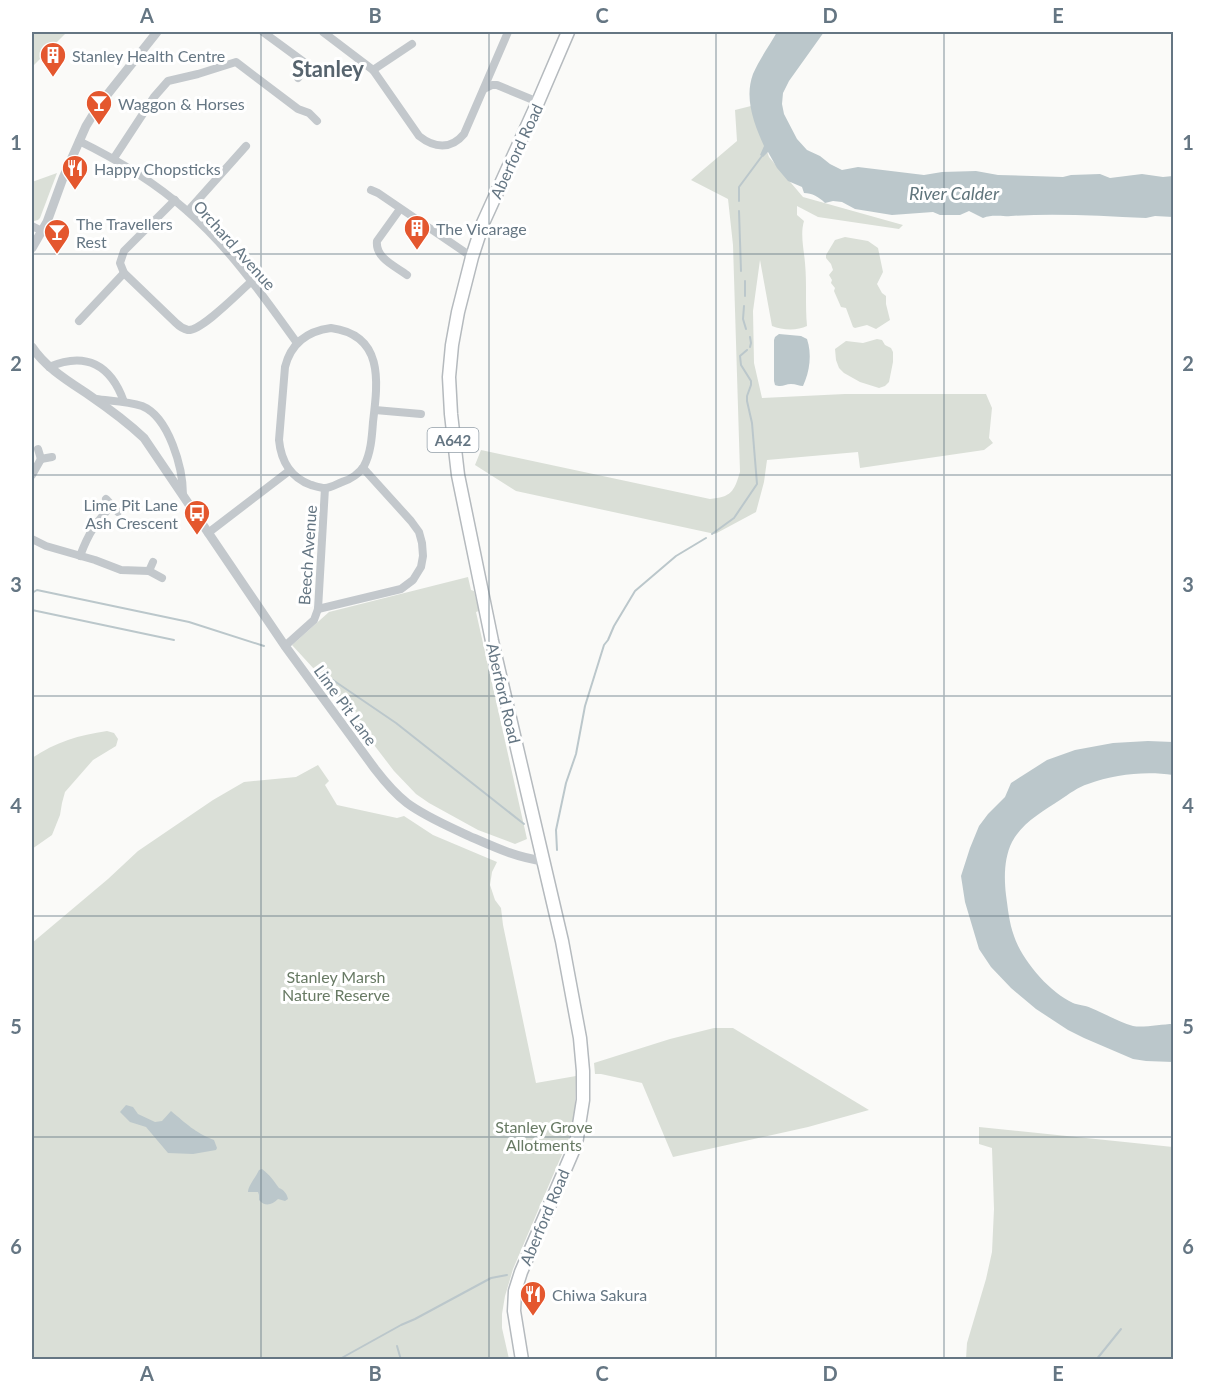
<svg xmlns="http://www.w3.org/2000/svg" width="1205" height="1391" font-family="Lato,sans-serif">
<rect width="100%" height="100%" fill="#fafaf8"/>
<g fill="#dadfd7">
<path d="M32,32H67L33,66L32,65Z"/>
<path d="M751,106L769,157L803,197L903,225L899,229L818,217L797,206V215L804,221C800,234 804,250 805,263C807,284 805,305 807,326C797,331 782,330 772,326L760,260L753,311L754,363L762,398L845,394H986L992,408L989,438L993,443L984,450L860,468L858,452L767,460L764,482L756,512L715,534L516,491L475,465L481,450L710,499C731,497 734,492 740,472L733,245L728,199L691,180L737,141L735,110Z"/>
<path d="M57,173L40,218L38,220L34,221L32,217V182Z"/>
<path d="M845,237L868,241L878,248L883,272L877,284L882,293L886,296V304L890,320L876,329L867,325L855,328L853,327L846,308L841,307L834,291L835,288L831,283L832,280L829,275L833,270L831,264L826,258V255L835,240Z"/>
<path d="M877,339L882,340L885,345L891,348L893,352V362L889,382L885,386L879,388L860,382L844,373L839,368L836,360L835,349L846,341L863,343Z"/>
<path d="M468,577L471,590L474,591L479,611L476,612L527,839L515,844L478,830L429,803L416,794L394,771L325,681L292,645L329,612Z"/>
<path d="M107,731L114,733L118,739L116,746L93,760L65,792L62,803L60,815L52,835L32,849V758C56,742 79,735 107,731Z"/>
<path d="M318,765L329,781L325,785L337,805L397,818L404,816L433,835L497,862L492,872L490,885L495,900L501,908L503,925L536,1083L576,1076L575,1111L569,1138L513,1269L505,1296L502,1314V1328L509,1359H32V943L108,879L138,851L213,800L244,782L296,777Z"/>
<path d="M714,1028H733L869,1110L808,1127L673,1157L642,1083L601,1074H595L594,1063L670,1039Z"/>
<path d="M979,1127L1173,1147V1359H966L967,1343L986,1279L992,1252L994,1209L992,1148L979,1144Z"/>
</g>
<g fill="#bbc7cb">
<path d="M777,32H824L789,81L783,93L782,104L784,114L797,139L807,150L820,156L830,164L842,170L858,167L924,175L942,172L976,171L998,175L1063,177L1071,175L1100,174L1110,178L1142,174L1163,177L1173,176V217L1155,216L1146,218C1101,216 1056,213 1011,216C1000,217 994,214 983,218L969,211L960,215H940L933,212L892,215L855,209L842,202L833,201L825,203C819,197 812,193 804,193L802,187L788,181L777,168L768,152L763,157L760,155L764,146C754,124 744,98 753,74C759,60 769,46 777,32Z"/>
<path d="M779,334L801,336L807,339C812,354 810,371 803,386C799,386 796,384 791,384C785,384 782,388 775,385L774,381V340L775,337Z"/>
<path d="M1148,741L1173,742V775C1146,771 1115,774 1088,784C1078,787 1069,794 1060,800C1043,811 1022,823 1012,842C1004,858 1004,878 1006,895C1008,909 1009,922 1014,936C1022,960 1049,992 1073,1003C1078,1005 1085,1005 1091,1008C1104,1013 1118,1022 1133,1026C1143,1028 1162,1024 1173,1024V1062L1146,1061L1133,1059L1084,1038L1068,1030L1036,1009L1011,988L991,967L979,949L965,902L961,876L970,848L979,826L988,814L1005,797L1011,783L1047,760L1075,750L1113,743Z"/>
<path d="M126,1105L133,1107L138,1114L155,1122L162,1121L171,1111C187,1124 194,1132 214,1140L217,1148L216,1150L193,1154L168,1153L146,1127L130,1122L120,1112Z"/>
<path d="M262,1169C270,1175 273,1180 279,1188C284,1190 287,1194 288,1199L285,1201L278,1199C272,1205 265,1207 259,1200V1195L258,1192H248C248,1186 256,1177 259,1170Z"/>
</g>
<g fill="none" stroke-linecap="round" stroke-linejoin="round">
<g stroke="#bbc7cb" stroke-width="2">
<path d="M739,201V187L762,156"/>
<path d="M739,211L741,271"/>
<path d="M745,281V296"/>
<path d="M744,306L743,319L746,329"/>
<path d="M750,337L751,343L750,347"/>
<path d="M712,534L734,518L757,484L752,423L747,401V396L751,385V381L741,365L740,356L747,350"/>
<path d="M32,593L37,590L189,622L264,646"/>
<path d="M32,610L174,640"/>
<path d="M327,676L396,723L524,824"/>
<path d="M557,850L556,830L566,783L576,754L585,706L604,645L608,640L614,626L635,591L676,556L706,538"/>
<path d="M397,1346L401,1360"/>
<path d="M338,1360L401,1325L415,1319L491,1278L507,1275"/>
<path d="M1096,1360L1121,1329"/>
</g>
<g stroke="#b5babe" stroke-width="15">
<path id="primary" d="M522,1360L514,1311L515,1291L521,1272L576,1144L583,1100V1071L580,1038L562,941L492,641L458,475L451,414L449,377L452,345L458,312L472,257L483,223L538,102L568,32"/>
</g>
<g stroke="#c3c8cc" stroke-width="8">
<path d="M263,32L308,65L298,78"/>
<path d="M323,32L373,70L419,136C434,148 451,150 464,134L508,32"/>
<path d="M373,70L412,44"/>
<path d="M484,89L492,85H497L538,102"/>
<path d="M79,141C118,160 153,181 186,210C229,247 264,297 297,343"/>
<path d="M114,158L154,97L168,81L198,74L236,62L298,109L309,113L317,121"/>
<path d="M371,190L378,193L472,257"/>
<path d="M175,200L124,251L120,263L124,273L176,323C179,326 184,329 188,330C202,331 240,291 252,281"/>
<path d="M400,209L377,241C375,258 395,266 407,275"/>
<path d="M188,211L246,146"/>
<path d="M32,226L42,231"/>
<path d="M79,321L124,273"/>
<path d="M331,328C384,335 378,381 373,422C372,436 371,453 364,466C360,473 350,480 342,482C337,484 330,488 325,488C321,488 315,486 311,485C291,478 281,461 279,440L285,367C291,343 308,331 331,328Z"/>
<path d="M49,367C86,351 111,365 124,402"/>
<path d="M96,399C111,401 127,401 142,406C169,417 183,468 183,495"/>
<path d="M375,410L421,414"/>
<path d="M38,449L41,459L52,457"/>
<path d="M32,475L41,459"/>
<path d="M106,499L118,512"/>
<path d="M208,533L289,471"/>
<path d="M32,539L46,546L95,560L121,570L149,571"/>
<path d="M80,556C89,532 95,524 112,505"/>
<path d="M153,562L149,571L162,578"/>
<path d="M318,609L401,589L413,580L421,567L423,556L422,543L419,532L411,521L363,468"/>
<path d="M285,646L314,620L318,609L325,488"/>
</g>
<g stroke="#c3c8cc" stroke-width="9">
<path d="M32,248L47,222L63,178L86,126L99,105L157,32"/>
<path d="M32,347C46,368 68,381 89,395C108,408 127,422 144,438L285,646L375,769C385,782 394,793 407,803C426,817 448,826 469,836C494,847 517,858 544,861"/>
</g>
<use href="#primary" stroke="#fff" stroke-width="12"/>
</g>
<path fill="none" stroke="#657683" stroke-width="1.5" stroke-opacity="0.55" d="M261,32V1360M489,32V1360M716,32V1360M944,32V1360M32,254H1174M32,475H1174M32,696H1174M32,916H1174M32,1137H1174"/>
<defs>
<g id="building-pin" transform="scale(1.35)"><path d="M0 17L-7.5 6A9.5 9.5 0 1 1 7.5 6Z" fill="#e4572e" stroke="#fff"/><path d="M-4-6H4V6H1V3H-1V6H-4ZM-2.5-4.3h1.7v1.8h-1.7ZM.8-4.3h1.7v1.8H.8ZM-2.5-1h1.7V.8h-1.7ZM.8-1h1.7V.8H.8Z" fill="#fff"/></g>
<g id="bar-pin" transform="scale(1.35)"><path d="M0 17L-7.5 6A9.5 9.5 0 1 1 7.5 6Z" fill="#e4572e" stroke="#fff"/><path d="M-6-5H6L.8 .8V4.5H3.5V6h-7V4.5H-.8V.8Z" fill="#fff"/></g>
<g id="restaurant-pin" transform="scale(1.35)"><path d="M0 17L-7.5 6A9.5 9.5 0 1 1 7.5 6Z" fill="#e4572e" stroke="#fff"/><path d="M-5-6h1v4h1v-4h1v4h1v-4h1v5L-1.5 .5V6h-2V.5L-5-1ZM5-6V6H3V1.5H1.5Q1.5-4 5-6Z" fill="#fff"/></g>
<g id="bus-pin" transform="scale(1.35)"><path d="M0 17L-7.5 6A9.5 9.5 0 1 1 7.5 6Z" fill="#e4572e" stroke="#fff"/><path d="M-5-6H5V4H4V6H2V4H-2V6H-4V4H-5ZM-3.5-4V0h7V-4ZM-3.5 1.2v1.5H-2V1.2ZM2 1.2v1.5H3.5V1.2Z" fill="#fff"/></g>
</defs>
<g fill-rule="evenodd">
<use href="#building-pin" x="53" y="55"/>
<use href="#bar-pin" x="99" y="103"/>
<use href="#restaurant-pin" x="75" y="168"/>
<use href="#building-pin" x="417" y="228"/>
<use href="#bar-pin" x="57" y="232"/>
<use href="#bus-pin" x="197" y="513"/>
<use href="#restaurant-pin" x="533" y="1294"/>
</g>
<g text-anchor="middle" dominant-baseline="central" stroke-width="6" stroke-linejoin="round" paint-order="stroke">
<rect fill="#fff" stroke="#939fa8" stroke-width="1.5" x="427.5" y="428" width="51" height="24" rx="4.5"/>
<g font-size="15" font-weight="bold" fill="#657683">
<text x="453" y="440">A642</text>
</g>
<g font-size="16" fill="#657683" stroke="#fff" text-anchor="start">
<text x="72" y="55">Stanley Health Centre</text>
<text x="118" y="103">Waggon &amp; Horses</text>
<text x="94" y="168">Happy Chopsticks</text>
<text x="76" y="223">The Travellers<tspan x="76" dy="18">Rest</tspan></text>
<text x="436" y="228">The Vicarage</text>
<text x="178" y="504" text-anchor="end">Lime Pit Lane<tspan x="178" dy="18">Ash Crescent</tspan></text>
<text x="552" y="1294">Chiwa Sakura</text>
</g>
<g font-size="16" fill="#657683" stroke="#fff">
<text transform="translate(516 151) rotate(-65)">Aberford Road</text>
<text transform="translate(235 245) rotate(48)">Orchard Avenue</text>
<text transform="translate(307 555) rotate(-86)">Beech Avenue</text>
<text transform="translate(504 693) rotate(77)">Aberford Road</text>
<text transform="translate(346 705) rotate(54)">Lime Pit Lane</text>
<text transform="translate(544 1217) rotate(-67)">Aberford Road</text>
</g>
<g font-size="16" fill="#687a64" stroke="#fff">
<text x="336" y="976">Stanley Marsh<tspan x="336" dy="18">Nature Reserve</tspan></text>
<text x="544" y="1126">Stanley Grove<tspan x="544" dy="18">Allotments</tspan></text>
</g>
<g font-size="18" font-style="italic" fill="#60757c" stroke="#fff">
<text x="954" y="193">River Calder</text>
</g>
<g font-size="22" font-weight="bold" fill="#57646e" stroke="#fff">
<text x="328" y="68">Stanley</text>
</g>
</g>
<rect width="1205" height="1391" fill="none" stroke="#ffffff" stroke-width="66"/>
<rect x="33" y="33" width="1139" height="1325" fill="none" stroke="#657683" stroke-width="2"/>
<g font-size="20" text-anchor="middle" font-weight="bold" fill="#657683">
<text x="147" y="23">A</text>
<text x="375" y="23">B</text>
<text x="602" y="23">C</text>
<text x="830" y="23">D</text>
<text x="1058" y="23">E</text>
<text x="16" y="150">1</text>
<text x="1188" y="150">1</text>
<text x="16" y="371">2</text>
<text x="1188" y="371">2</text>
<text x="16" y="592">3</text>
<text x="1188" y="592">3</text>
<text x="16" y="813">4</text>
<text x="1188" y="813">4</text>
<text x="16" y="1034">5</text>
<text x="1188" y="1034">5</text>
<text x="16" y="1254">6</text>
<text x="1188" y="1254">6</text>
<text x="147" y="1381">A</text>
<text x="375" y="1381">B</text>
<text x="602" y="1381">C</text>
<text x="830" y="1381">D</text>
<text x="1058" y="1381">E</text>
</g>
</svg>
